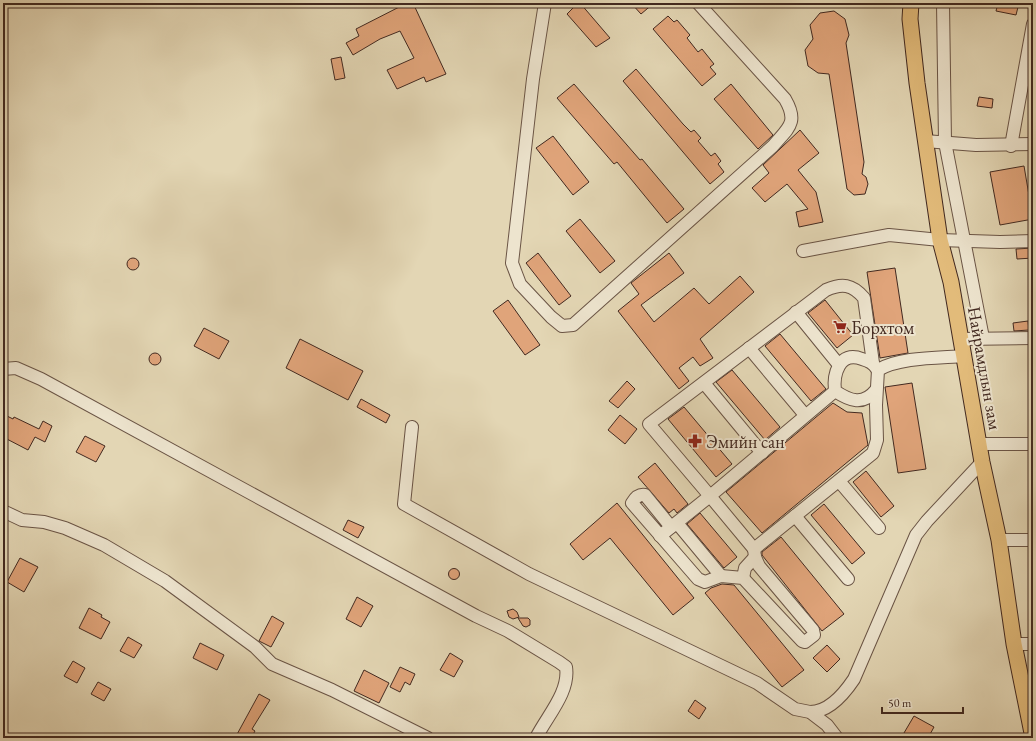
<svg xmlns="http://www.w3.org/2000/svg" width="1036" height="741" font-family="'EB Garamond',serif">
<rect width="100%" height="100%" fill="#e3d6b4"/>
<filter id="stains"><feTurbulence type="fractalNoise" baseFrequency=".005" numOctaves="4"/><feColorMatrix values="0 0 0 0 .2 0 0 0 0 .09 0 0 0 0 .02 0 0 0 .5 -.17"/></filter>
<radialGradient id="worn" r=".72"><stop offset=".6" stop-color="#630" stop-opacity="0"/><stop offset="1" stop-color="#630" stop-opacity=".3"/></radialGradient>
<g fill="#e0a47a" stroke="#422920">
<path d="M407,3H413L446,74L426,82L424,77L397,89L387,70L414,58L400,31L380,39L353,55L346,43L359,36L356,29Z"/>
<path d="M578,3H580L610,38L596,47L567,14Z"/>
<path d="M631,3H654L641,14Z"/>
<path d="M998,3H1019L1016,15L996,11Z"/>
<path d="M834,11L845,19L849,35L846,43L864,162L862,174L866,177L868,184L865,194L854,195L847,189L829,74L818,73L808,66L805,50L813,39L810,25L820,13Z"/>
<path d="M668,16L674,22L677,20L690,35L687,38L698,52L702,49L714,64L710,67L716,74L702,86L653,29Z"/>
<path d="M341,57L345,78L335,80L331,59Z"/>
<path d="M636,69L683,124L691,132L694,130L701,138L698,141L711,156L715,153L721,161L718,164L724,172L710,184L623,81Z"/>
<path d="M574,84L640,160L642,159L684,209L667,223L617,162L614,164L557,98Z"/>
<path d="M731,84L773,135L758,149L714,99Z"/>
<path d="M979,97L993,99L992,108L977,106Z"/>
<path d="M800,130L819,153L798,170L816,192L823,222L799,227L796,212L808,209L787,184L765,202L752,188L769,173L763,165Z"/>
<path d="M553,136L589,182L573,195L536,148Z"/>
<path d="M1024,166L1033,219L1000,225L990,172Z"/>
<path d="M580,219L615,261L600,273L566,231Z"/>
<path d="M1033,248V258L1017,259L1016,249Z"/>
<path d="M538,253L571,296L559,305L526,263Z"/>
<path d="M669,253L684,273L641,305L654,322L694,288L709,304L740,276L754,292L700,339L713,358L700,366L693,357L679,368L689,381L679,389L618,311L639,294L631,283Z"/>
<circle cx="133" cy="264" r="6"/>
<path d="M895,268L908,353L880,358L867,272Z"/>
<path d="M508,300L540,345L525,355L493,311Z"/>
<path d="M825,300L853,335L837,348L808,313Z"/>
<path d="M1028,321L1029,330L1014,331L1013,323Z"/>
<path d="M204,328L229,341L219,359L194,346Z"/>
<path d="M780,334L826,389L811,401L765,346Z"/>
<path d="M300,339L363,371L348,400L286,368Z"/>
<circle cx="155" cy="359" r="6"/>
<path d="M732,370L780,427L765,440L716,382Z"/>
<path d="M627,381L635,389L618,408L609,401Z"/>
<path d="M912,383L926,469L898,473L885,387Z"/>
<path d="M361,399L390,415L386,423L357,407Z"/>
<path d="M833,403L847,412L862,413L868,445L762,533L726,492Z"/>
<path d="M684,407L732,464L716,477L668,419Z"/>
<path d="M3,414L13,419L14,417L39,429L43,421L52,426L45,442L35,437L28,450L3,437Z"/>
<path d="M620,415L637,429L625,444L608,430Z"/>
<path d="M85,436L105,446L96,462L76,452Z"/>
<path d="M655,463L688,504L677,513L674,509L669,513L638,477Z"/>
<path d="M866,471L894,506L881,517L853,482Z"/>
<path d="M617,503L694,598L673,615L610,538L583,560L570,544Z"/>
<path d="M824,504L865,553L852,564L811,515Z"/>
<path d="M700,513L737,557L724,568L687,524Z"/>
<path d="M348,520L364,527L358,538L343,530Z"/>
<path d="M781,537L844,614L822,631L762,555V552Z"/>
<path d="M20,558L38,567L24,592L7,582Z"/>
<circle cx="454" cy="574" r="5.5"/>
<path d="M722,584L734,585L804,670L782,687L705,593L711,588Z"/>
<path d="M357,597L373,606L361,627L346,619Z"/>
<path d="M89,608L102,615L101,617L110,622L101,639L79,628Z"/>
<path d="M513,609L517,612L519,617L513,619L509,617L507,611Z"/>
<path d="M272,616L284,623L271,647L259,641Z"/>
<path d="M518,618H528L530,620V625L526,627L523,626Z"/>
<path d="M128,637L142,645L134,658L120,651Z"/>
<path d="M200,643L224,655L217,670L193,658Z"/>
<path d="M827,645L840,659L827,672L813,658Z"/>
<path d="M450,653L463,661L454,677L440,670Z"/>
<path d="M73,661L85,668L77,683L64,676Z"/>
<path d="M400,667L415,674L410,685L405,682L400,692L390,687Z"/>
<path d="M364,670L389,683L379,703L354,691Z"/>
<path d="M98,682L111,689L104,701L91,694Z"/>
<path d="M259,694L270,700L252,729L255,731L251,738H235Z"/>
<path d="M695,700L706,708L699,719L688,711Z"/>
<path d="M914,716L934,727L928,738H901Z"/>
</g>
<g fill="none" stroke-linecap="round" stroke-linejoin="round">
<g stroke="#6a5445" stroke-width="14">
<g id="minor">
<path d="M545,3L533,79L512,263L520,284L551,317L562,326L573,325L773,146C788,128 799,123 785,99L698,3"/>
<path d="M943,3L945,142L983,338"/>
<path d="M925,141L976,145L1033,144"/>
<path d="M1011,146L1033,24"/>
<path d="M803,251L889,235L940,240L1000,242L1033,241"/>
<path d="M796,312L839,365"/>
<path d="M961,339L1033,338"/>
<path d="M749,348L805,415"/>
<path d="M3,369L16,368L41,379L476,616L508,631L559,662L566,667C570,692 547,716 536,738"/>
<path d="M704,383L762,453"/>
<path d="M876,390C863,406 850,401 835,391C833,375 839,350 862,359C869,361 873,363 877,369"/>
<path d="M835,391L710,496L754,549L873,453L877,440L876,405L878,370C899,357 939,358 964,356"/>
<path d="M412,427L404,504L529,574L757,683L795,709L810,712L827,725L837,738"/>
<path d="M978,444H1033"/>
<path d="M839,481L879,528"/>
<path d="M3,511L22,520L44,522L65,528L104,545L165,581L255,647L272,664L332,690L428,738"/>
<path d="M795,516L848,579"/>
<path d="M677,523L721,576"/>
<path d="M671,527L645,495C639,494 635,498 632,503L698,579L705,582L721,576L743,578L802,641L805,642L814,635L813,630L759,566L755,557L754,549"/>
<path d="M660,536L710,496L649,424L826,290C842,283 852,284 864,298L873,363"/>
<path d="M999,540H1033"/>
<path d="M743,578L745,568L755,557"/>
<path d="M1014,644H1033"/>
<path d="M810,712C829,712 844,694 854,679L916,535L927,521L982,462"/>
</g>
</g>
<g stroke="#422920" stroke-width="17">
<path id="major" d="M911,3L910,19L917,83L940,240L951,282L982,462L999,540L1014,644L1033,738"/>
</g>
<use href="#minor" stroke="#ede4ce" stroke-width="12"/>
<use href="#major" stroke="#e2bb7a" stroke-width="15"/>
</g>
<defs>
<g id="supermarket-bare" transform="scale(1.08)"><path d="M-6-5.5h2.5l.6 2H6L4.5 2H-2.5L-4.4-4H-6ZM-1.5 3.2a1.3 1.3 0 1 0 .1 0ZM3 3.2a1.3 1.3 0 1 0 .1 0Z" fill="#8f2418" stroke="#ede4ce" stroke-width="2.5" paint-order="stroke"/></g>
<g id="pharmacy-bare" transform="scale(1.08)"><path d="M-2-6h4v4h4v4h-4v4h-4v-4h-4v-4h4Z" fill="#8f2418" stroke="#ede4ce" stroke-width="2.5" paint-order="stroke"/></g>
</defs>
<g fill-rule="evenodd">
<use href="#supermarket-bare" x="840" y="327"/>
<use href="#pharmacy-bare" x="695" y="441"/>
</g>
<g text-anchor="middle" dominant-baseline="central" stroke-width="4" stroke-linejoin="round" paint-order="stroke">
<g font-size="18" fill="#422920" stroke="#ede4ce" text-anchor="start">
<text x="851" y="327">Борхтом</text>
<text x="706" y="441">Эмийн сан</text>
</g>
<g font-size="18" fill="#422920" stroke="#ede4ce">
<text transform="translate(985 368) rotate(80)">Найрамдлын зам</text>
</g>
</g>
<rect width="1036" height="741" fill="none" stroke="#e3d6b4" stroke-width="16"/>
<rect x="4" y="4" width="1028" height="733" fill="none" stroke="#422920" stroke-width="2"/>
<rect x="8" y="8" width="1020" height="725" fill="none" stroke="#422920"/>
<path d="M882 707v6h81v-6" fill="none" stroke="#422920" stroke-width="2"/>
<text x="888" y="707" font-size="12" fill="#422920" stroke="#ede4ce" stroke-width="3" paint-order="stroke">50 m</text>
<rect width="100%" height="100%" filter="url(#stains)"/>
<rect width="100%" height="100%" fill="url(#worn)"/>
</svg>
